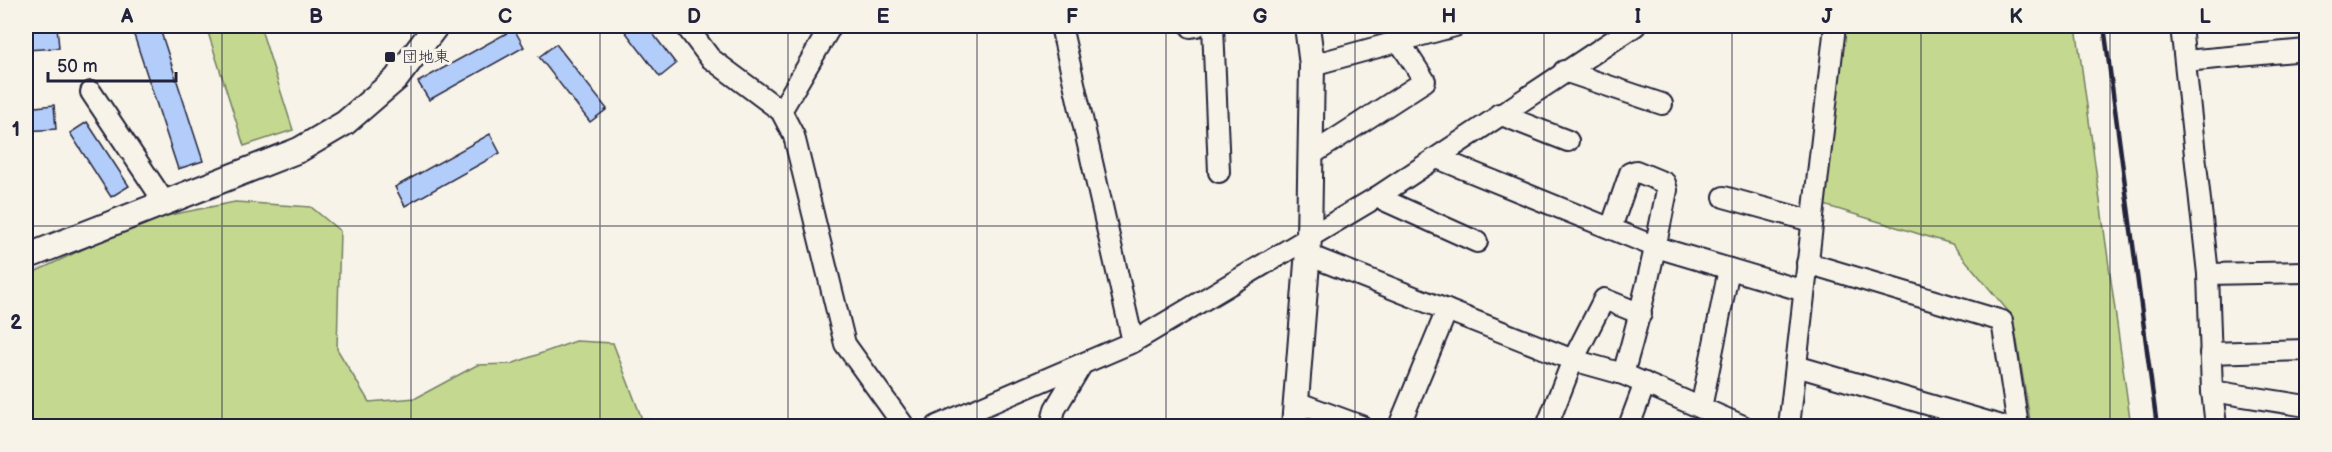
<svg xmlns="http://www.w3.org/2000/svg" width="2332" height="452" font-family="'Balsamiq Sans','Klee One',sans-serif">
<rect width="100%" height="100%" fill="#f7f3e8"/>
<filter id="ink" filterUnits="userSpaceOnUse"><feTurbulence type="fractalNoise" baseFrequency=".0167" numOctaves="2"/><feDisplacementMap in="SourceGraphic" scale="12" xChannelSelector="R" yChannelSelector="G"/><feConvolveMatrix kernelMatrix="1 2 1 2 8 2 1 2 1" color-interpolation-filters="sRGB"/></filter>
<g filter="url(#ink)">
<g fill="#c4d98f" stroke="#737e65" stroke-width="1.5">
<path d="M206,26H260L293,130L244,146Z"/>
<path d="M1837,26H2076L2131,426H2031L2013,317L1952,244L1824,205L1823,131Z"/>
<path d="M235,202L311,207L340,231L337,349L369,402L416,398L477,365L511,364L576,341L613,343L642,419L702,424L705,426H26V276L145,220Z"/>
</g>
<g fill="#b3cdfb" stroke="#22223b" stroke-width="1.5">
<path d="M26,26H57L59,48L26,50Z"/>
<path d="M143,26H159L203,161L178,169L132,29Z"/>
<path d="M621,26H647L676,64L660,77Z"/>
<path d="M514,29L524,47L429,100L418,82Z"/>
<path d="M556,44L607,109L590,122L539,57Z"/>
<path d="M54,105L56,129L26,131V108Z"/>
<path d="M87,122L129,186L111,197L70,133Z"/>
<path d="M490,134L500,153L405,206L395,187Z"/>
</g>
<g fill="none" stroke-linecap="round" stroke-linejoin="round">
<g stroke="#22223b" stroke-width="24">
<g id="minor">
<path d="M686,26L710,58L781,111L794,136L845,344L904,426"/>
<path d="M1061,26L1133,342"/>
<path d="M1213,26L1219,172"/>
<path d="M2181,26L2208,274L2212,391L2216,426"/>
<path d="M1191,27L1197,26"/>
<path d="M2185,61L2306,50"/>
<path d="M1312,65L1455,26"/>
<path d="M1564,71L1662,104"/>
<path d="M91,92L165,203"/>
<path d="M781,111L831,26"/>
<path d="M1499,114L1568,141"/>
<path d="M1311,155L1425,81L1399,41"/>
<path d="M1437,158L1656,247L1804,291"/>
<path d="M1377,197L1477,242"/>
<path d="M1724,197L1811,221"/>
<path d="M1611,228L1630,173L1636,171L1665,183L1667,190C1655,252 1641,313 1623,374"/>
<path d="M1308,255L1573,360L1623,374L1743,426"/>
<path d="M1807,263L2002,321L2018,426"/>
<path d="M2208,274L2306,272"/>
<path d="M2210,353L2306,350"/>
<path d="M1796,366L2002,426"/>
<path d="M2212,391L2306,406"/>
<path d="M1296,402L1361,426"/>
<path d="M1701,408L1729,269"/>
<path d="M937,426L1133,342L1377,197L1635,26"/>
<path d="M1051,426L1055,409L1082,364"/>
<path d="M1399,426L1447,310"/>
<path d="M1547,426L1573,360L1604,299L1641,314"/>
<path d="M1629,426L1645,383"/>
<path d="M1789,426L1835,26"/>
</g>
</g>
<g stroke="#22223b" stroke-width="28">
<g id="tertiary">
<path d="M26,257L299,150L345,123L396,79L436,26"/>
<path d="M1294,426L1309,238L1312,65L1307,26"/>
</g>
</g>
<use href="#minor" stroke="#f7f3e8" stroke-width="20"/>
<use href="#tertiary" stroke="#f7f3e8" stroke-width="24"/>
<path stroke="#22223b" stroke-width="4.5" d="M2104,26L2157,426"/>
</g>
</g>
<path fill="none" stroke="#22223b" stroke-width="1.5" stroke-opacity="0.55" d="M222,26V426M411,26V426M600,26V426M788,26V426M977,26V426M1166,26V426M1355,26V426M1544,26V426M1732,26V426M1921,26V426M2110,26V426M26,226H2306"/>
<rect fill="#22223b" stroke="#f7f3e8" stroke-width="2" x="384" y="51" width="12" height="12" rx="3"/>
<g text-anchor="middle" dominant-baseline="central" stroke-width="6" stroke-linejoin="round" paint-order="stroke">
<g font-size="16" fill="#22223b" stroke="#f7f3e8" text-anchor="start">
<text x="402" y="57">団地東</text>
</g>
</g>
<rect width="2332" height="452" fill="none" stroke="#f7f3e8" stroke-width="66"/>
<path d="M48 72v9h128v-9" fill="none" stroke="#22223b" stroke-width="3"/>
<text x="57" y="72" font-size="18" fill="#22223b" stroke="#f7f3e8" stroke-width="4.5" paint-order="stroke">50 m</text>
<rect x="33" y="33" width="2266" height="386" fill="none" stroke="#22223b" stroke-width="2"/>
<g font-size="20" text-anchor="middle" font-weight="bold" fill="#22223b">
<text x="127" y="23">A</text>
<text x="316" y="23">B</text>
<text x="505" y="23">C</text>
<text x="694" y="23">D</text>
<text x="883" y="23">E</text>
<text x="1072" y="23">F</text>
<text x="1260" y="23">G</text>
<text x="1449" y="23">H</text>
<text x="1638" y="23">I</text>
<text x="1827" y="23">J</text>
<text x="2016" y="23">K</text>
<text x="2205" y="23">L</text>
<text x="16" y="136">1</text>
<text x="16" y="329">2</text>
</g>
</svg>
